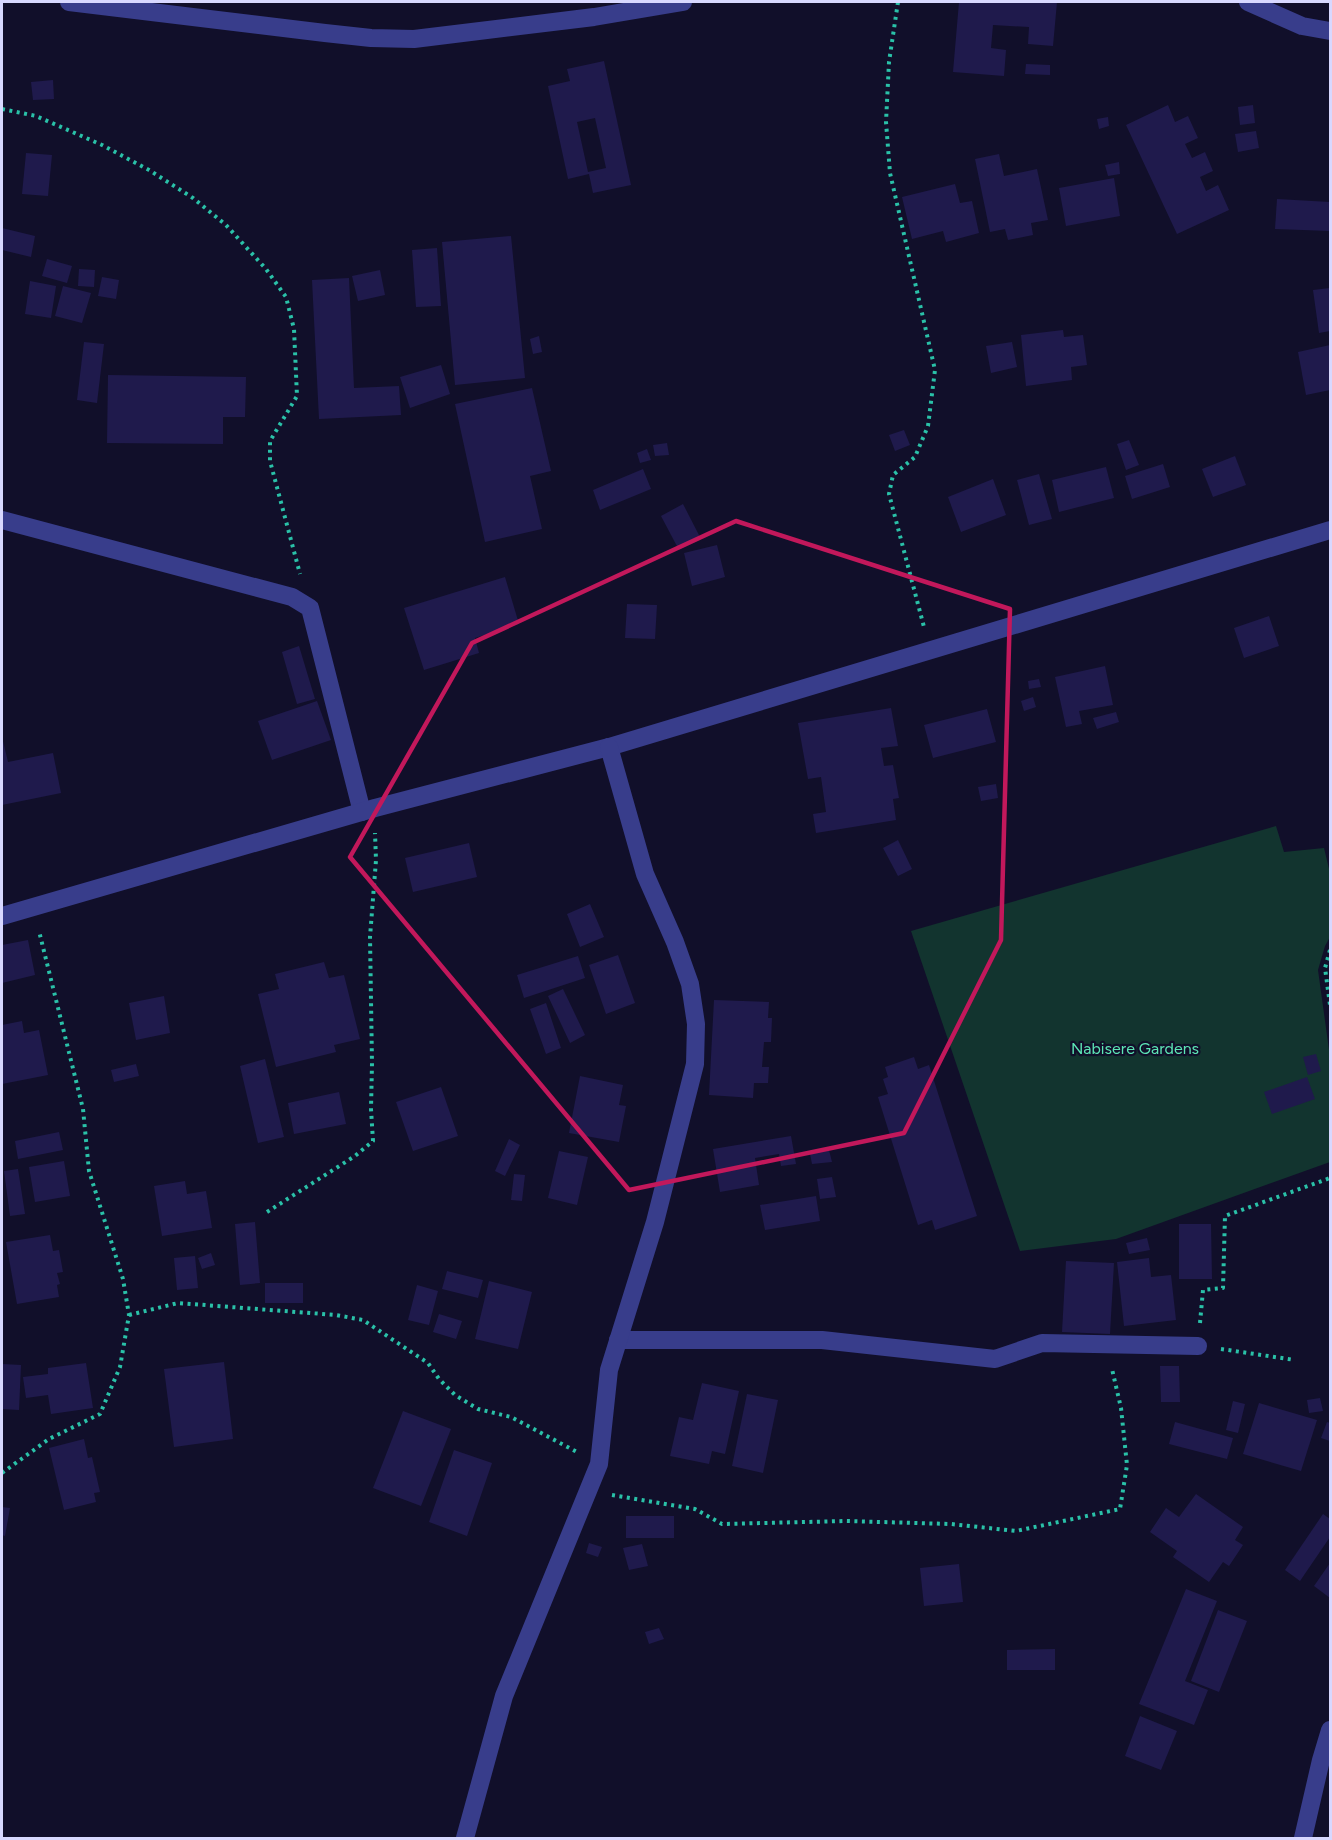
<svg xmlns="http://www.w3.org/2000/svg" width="1332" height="1840" font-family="Figtree,sans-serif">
<rect width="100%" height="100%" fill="#110f2a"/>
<path fill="#12342f" d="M1276,826L1284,852L1324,848L1330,873V937L1325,946L1318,970L1330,1057V1162L1116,1239L1020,1251L911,931Z"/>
<g fill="#1f1a4c" fill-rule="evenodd">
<path d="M959,2H1057L1053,46L1028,44L1029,27L993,25L991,48L1006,50L1004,76L953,72Z"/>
<path d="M604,61L631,185L593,193L589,174L568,179L548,86L570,81L567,69ZM595,118L606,168L588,172L577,122Z"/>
<path d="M1026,64L1050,65V75L1025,74Z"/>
<path d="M53,80L54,99L33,100L31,82Z"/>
<path d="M1168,105L1175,122L1188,116L1198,138L1185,144L1192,158L1205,152L1213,171L1200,177L1206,191L1218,185L1229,210L1177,234L1126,125Z"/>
<path d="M1253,105L1255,123L1240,125L1238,107Z"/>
<path d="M1108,117L1109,126L1099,129L1097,119Z"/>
<path d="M1256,131L1259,148L1238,152L1235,134Z"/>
<path d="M26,153L52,155L48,196L22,194Z"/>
<path d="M999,154L1004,176L1037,169L1048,220L1031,223L1033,235L1008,240L1005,229L990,232L975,159Z"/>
<path d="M1119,162L1120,174L1108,176L1105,165Z"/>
<path d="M1114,178L1120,216L1066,226L1059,188Z"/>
<path d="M955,184L960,203L972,201L979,233L946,242L943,231L912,239L902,197Z"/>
<path d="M1277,199L1330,202V231L1275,229Z"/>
<path d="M2,228L35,236L31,257L2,250Z"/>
<path d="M511,236L525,378L455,385L442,242Z"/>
<path d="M437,248L441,306L416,307L412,250Z"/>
<path d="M47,259L72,266L67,283L42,276Z"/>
<path d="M79,269L95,270L94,287L78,286Z"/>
<path d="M380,270L385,295L358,301L352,276Z"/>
<path d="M102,277L119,280L116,299L98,296Z"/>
<path d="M349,278L354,388L399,386L401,415L319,419L312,280Z"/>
<path d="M30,281L56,286L51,318L25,314Z"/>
<path d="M63,286L91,293L82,323L55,316Z"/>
<path d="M1330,288V331L1319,333L1313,290Z"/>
<path d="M1063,330L1064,337L1083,335L1087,365L1071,367L1072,380L1026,386L1021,335Z"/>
<path d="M539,336L542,352L533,354L530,339Z"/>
<path d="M84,342L104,344L97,403L77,400Z"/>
<path d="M1012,342L1017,367L991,373L986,346Z"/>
<path d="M1330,345V390L1306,395L1298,352Z"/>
<path d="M441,365L450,394L410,408L400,377Z"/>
<path d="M108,375L246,377L245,417H223V444L107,443Z"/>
<path d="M532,388L551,471L530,476L542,529L485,542L455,404Z"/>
<path d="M904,430L910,445L895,451L889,435Z"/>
<path d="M1129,440L1139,465L1126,470L1117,444Z"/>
<path d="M667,443L669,455L655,456L653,445Z"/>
<path d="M647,449L651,460L640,463L637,453Z"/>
<path d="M1235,456L1246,485L1213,497L1202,469Z"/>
<path d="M1163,464L1170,487L1132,499L1125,476Z"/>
<path d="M1106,467L1114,498L1059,512L1052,480Z"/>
<path d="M643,469L651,489L600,510L593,490Z"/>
<path d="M1039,474L1052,519L1029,525L1017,480Z"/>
<path d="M993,479L1006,515L961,532L948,497Z"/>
<path d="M683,504L701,539L679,550L661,516Z"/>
<path d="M717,545L725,577L692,586L684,553Z"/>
<path d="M505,577L519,624L475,638L479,653L424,670L404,608Z"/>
<path d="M627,604L657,605L655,639L625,638Z"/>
<path d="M1269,616L1279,646L1244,658L1234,628Z"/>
<path d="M299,646L315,699L297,704L282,652Z"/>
<path d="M1105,666L1113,705L1079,711L1082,724L1066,727L1055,677Z"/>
<path d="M1039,679L1041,687L1029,689L1028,681Z"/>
<path d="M1033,697L1036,707L1024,711L1021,701Z"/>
<path d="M317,701L331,740L272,760L258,721Z"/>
<path d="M891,708L898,746L881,748L884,766L893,765L899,798L893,799L896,820L816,833L813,814L826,812L821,777L808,779L798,723Z"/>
<path d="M987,709L996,742L933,758L924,725Z"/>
<path d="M1116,712L1119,722L1097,729L1093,718Z"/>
<path d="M2,737L8,762L53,753L61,793L2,805Z"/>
<path d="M996,784L998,798L981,801L978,787Z"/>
<path d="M898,840L912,869L898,876L883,848Z"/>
<path d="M469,843L477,877L413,892L405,858Z"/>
<path d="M590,904L604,937L580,947L567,914Z"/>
<path d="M28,940L35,975L2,983V945Z"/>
<path d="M618,955L635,1003L606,1014L589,965Z"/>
<path d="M578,956L585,978L524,998L517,975Z"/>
<path d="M324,962L329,978L344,975L360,1039L334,1045L336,1052L276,1067L258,994L279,989L275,974Z"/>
<path d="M563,989L585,1035L570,1043L548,996Z"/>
<path d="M164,996L170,1033L136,1040L129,1003Z"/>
<path d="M714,1000L769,1002L768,1018H772L771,1042H764L762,1067H769L768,1083H754L753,1098L709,1095Z"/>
<path d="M546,1003L561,1048L546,1054L530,1009Z"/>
<path d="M22,1021L24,1033L39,1030L48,1075L2,1084V1025Z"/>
<path d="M1316,1054L1321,1071L1308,1075L1303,1057Z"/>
<path d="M914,1057L918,1069L929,1065L977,1216L935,1230L932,1220L918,1225L878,1097L888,1094L883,1079L888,1077L885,1067Z"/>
<path d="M265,1059L284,1137L258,1143L240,1066Z"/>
<path d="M136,1064L139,1076L114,1082L111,1070Z"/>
<path d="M580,1076L623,1085L619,1105L626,1106L619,1142L569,1133Z"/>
<path d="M1307,1077L1315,1099L1272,1114L1264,1092Z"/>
<path d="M441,1087L458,1136L413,1151L396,1102Z"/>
<path d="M339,1092L346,1124L294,1134L288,1103Z"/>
<path d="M59,1132L63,1150L18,1159L15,1141Z"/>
<path d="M791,1136L796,1164L781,1166L779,1154L755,1158L759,1185L720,1192L713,1149Z"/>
<path d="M509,1139L520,1145L505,1176L495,1171Z"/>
<path d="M829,1150L832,1162L812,1164L810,1154Z"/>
<path d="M559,1151L588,1157L577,1205L548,1198Z"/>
<path d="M64,1161L70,1196L35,1202L29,1167Z"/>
<path d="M18,1169L25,1214L10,1216L4,1171Z"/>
<path d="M514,1174L525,1175L522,1201L511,1200Z"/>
<path d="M832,1177L836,1197L820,1199L817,1179Z"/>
<path d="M185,1181L187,1194L206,1191L212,1228L162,1236L154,1186Z"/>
<path d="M816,1196L820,1221L765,1230L760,1205Z"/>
<path d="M255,1222L260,1283L240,1285L235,1224Z"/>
<path d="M1179,1224H1211L1212,1279H1179Z"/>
<path d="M50,1235L53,1251L59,1250L63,1272L57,1273L60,1284L57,1285L59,1297L17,1304L6,1242Z"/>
<path d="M1147,1238L1150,1250L1129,1254L1126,1243Z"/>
<path d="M211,1253L215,1265L202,1269L198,1258Z"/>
<path d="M195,1256L198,1288L177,1290L174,1258Z"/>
<path d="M1149,1258L1151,1277L1171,1275L1176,1320L1124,1326L1117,1262Z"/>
<path d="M1066,1261L1114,1263L1110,1334L1062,1332Z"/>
<path d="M447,1271L483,1280L478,1298L442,1289Z"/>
<path d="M489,1281L532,1292L518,1349L475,1339Z"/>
<rect x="265" y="1283" width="38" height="20"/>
<path d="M417,1285L438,1291L429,1325L408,1320Z"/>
<path d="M439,1314L462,1321L456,1339L433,1332Z"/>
<path d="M224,1362L233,1439L174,1447L164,1369Z"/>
<path d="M86,1363L93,1408L51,1414L48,1395L26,1398L23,1377L48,1374V1368Z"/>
<path d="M2,1364L21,1365L19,1410L2,1409Z"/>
<path d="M1160,1366H1179L1180,1402H1161Z"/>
<path d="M702,1383L739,1391L725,1454L712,1451L709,1464L670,1456L679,1417L693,1420Z"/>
<path d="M747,1394L778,1400L763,1473L732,1466Z"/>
<path d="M1320,1398L1323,1411L1309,1413L1307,1400Z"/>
<path d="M1233,1401L1245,1404L1238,1433L1226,1430Z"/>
<path d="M1259,1403L1317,1420L1301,1471L1243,1454Z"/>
<path d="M403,1411L451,1429L421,1506L373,1488Z"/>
<path d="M1175,1422L1233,1438L1227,1459L1169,1444Z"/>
<path d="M1327,1422L1330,1423V1441L1321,1438Z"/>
<path d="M84,1439L88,1458L92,1457L100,1492L94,1493L96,1502L64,1510L49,1448Z"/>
<path d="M454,1450L492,1463L467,1536L429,1522Z"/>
<path d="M1196,1494L1243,1527L1235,1540L1243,1545L1229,1566L1223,1562L1209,1582L1173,1557L1177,1551L1150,1532L1166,1508L1179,1517Z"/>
<path d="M2,1507L10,1508L5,1536L2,1535Z"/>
<path d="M1323,1514L1330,1519V1537L1300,1581L1285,1570Z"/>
<rect x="626" y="1516" width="48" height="22"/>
<path d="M589,1543L602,1547L598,1557L586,1553Z"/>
<path d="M642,1544L648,1566L629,1570L623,1548Z"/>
<path d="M1330,1563V1598L1314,1586Z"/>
<path d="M959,1564L963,1602L924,1606L920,1568Z"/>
<path d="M1186,1589L1217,1601L1185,1681L1208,1690L1194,1725L1139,1704Z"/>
<path d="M1218,1610L1247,1621L1219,1692L1191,1681Z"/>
<path d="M659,1628L664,1639L649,1644L645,1632Z"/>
<path d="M1055,1649V1670H1007V1650Z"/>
<path d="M1140,1716L1177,1731L1161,1770L1125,1756Z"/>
</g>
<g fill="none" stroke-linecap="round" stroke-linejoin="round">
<g stroke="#2ac1a8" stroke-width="4" stroke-dasharray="3 4.5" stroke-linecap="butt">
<path d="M898,2L889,62L886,122L890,173L935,370L928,426L915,457L893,475L889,494L924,627"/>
<path d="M2,109L36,116L102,145L149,170L193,198L226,225L266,269L286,297L294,329L297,396L270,441V461L300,574"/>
<path d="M1330,950L1325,968L1330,1005"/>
<path d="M267,1212L355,1156L373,1141L371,1109L372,1064L370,937L376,860L375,833"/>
<path d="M129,1315L178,1303L336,1315L363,1320L428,1363L439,1379L455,1395L478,1409L511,1417L577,1452"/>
<path d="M1200,1323L1203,1290L1223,1288L1225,1216L1330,1178"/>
<path d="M1221,1349L1295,1360"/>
<path d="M2,1473L49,1439L100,1414L120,1367L129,1315L123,1279L89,1171L83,1109L39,931"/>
<path d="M612,1495L695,1509L722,1524L846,1521L951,1524L1016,1531L1120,1509L1127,1465L1121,1408L1112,1369"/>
</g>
<g stroke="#383d8b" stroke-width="18">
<path d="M69,2L325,33L371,38L414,39L594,17L683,2"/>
<path d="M1248,2L1302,26L1330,31"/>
<path d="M2,520L292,597L310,608L362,812"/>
<path d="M2,916L375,808L609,747L1330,530"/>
<path d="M618,1340H822L995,1359L1042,1343L1198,1346"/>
<path d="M465,1838L504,1696L599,1464L609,1370L655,1222L695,1064L696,1024L690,984L675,942L645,874L609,747"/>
<path d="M1303,1838L1321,1760L1330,1730"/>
</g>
</g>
<path fill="none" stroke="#c2185b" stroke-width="4.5" stroke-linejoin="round" d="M736,521L1010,609L1001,940L904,1133L629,1190L350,857L472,643Z"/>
<g text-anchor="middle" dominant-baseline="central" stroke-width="4.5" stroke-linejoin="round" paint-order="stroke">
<g font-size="16" fill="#5de6b6" stroke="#110f2a">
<text x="1135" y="1048">Nabisere Gardens</text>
</g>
</g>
<rect width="1332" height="1840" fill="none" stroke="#d8d8ff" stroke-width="6"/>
</svg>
